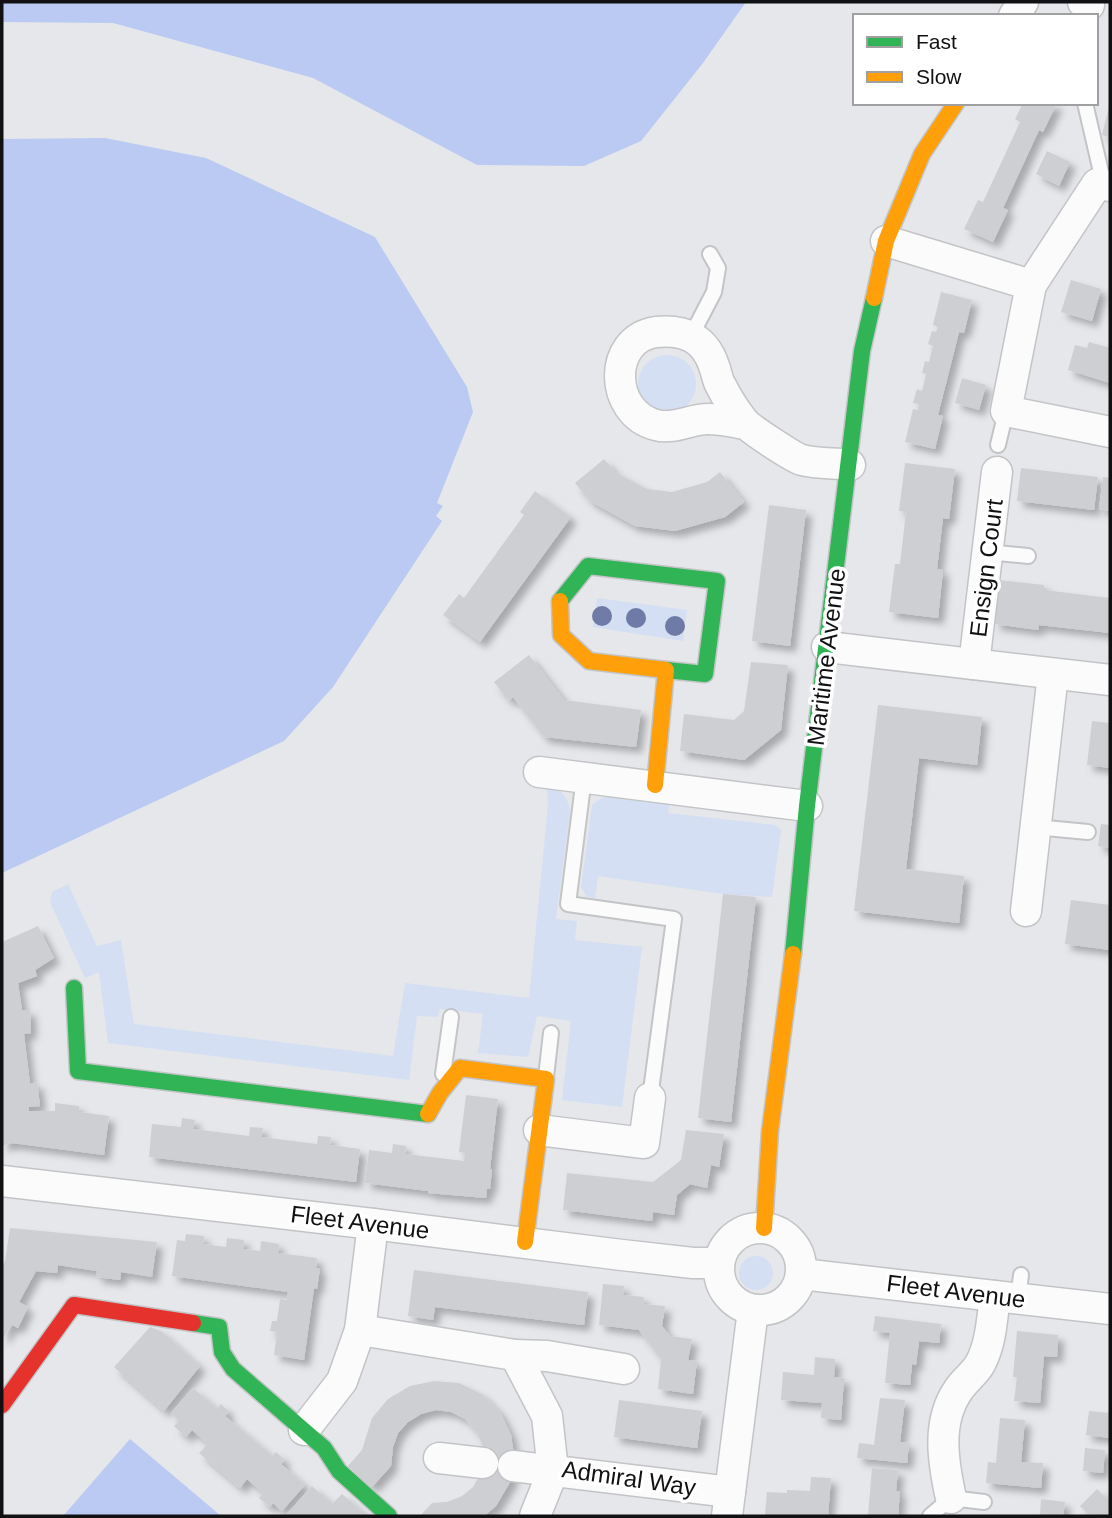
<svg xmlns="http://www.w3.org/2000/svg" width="1112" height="1518" font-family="Helvetica,sans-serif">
<defs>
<filter id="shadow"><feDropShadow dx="6" dy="6" stdDeviation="3.5" flood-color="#0004"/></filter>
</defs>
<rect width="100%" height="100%" fill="#e5e7ea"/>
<g fill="#d4dff4">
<circle cx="667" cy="384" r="29"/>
<path d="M597,598L687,610L683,641L593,627Z"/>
<path d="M547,785C561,789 568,796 570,811L556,919L577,921L575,940L642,947L622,1107L562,1100L571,1021L537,1016L528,1057L478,1053L483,1014L440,1009L438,1017L417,1016L409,1080L108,1043L99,972L85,978L50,902L52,892L68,884L97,946L121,940L134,1024L393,1056L405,983L529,998L548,805Z"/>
<path d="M613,794L670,801L668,813L775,825L781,830L772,897L723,894L598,876L595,898L587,897L581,887L592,805L603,797Z"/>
<circle cx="756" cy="1273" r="17"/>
</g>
<g fill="#bacaf2">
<path d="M2,2H746L703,63L641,141L584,166L477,165L313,78L113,23L2,22Z"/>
<path d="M105,138L206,158L375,237L467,387L473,412L437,503L443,506L436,516L442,521L333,687L284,741L2,873V139Z"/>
<path d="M130,1439L221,1516H63Z"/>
</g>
<g fill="#cecfd2" filter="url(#shadow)">
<path d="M1023,103H1057L1043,132L1039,130L1003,208L1008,210L993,242L964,229L978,200L983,202L1020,122L1015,119Z"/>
<path d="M1109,107H1110V137L1102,135Z"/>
<path d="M1047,151L1070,162L1059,186L1036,174Z"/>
<path d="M1071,280L1101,289L1092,321L1061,312Z"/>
<path d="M941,292L972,300L964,333L959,332L938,415L943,416L935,449L905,442L913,409L918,410L919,404L913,403L917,389L922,391L926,374L922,373L925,361L929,362L933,346L928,344L932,331L936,332L938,327L933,325Z"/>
<path d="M1089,342L1110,348V383L1068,370L1075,345L1087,348Z"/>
<path d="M962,378L986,385L979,410L955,403Z"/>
<path d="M604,459L615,472L647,489L672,492L707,482L720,472L744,502L725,517L675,531L635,526L590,501L575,483Z"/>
<path d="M905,463L955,469L949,519L943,518L937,569L943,570L938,618L889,612L895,564H900L906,512L899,511Z"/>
<path d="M1021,468L1098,477L1094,510L1017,501Z"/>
<path d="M1103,477L1110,478V511L1099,509Z"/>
<path d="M535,491L571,517L480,642L443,615L459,594L464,598L524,515L520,512Z"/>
<path d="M769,505L806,510L790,646L752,641Z"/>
<path d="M999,580L1044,585V590L1110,598V633L1039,625L1038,630L994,624Z"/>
<path d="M529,655L564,700L641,710L636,747L544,737L513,697L509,701L494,682Z"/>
<path d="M751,662L788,665L781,730L744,760L680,751L684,714L734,720L744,711Z"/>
<path d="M878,705L982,717L977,765L919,758L906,869L964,876L959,923L854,911Z"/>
<path d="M1092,721L1110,723V768L1087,765Z"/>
<path d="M1101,824L1110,825V848L1098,846Z"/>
<path d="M723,894L756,897L731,1122L698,1118Z"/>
<path d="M1071,900L1110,905V950L1065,944Z"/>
<path d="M38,926L54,958L35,970L37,976L18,983L22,1010H30L31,1033L24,1034L30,1084L37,1082L40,1106L29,1107V1111H55V1103L79,1106V1112L109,1116L104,1155L12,1143L2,1146V942Z"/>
<path d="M466,1095L498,1099L490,1169H492L490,1189H487L486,1198L428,1193V1191L365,1183L369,1150L392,1153L393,1144L406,1146L405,1154L464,1161L465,1153L459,1152Z"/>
<path d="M182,1118L195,1120L193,1129L249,1136L250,1127L263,1128L261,1137L317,1144L318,1136L331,1137L330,1145L360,1149L356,1182L149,1157L152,1124L181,1127Z"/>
<path d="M686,1130L724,1134L719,1167L711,1165L707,1188L690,1184L677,1195L674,1215L653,1212L652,1221L563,1210L567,1173L653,1182L681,1160Z"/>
<path d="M10,1228L157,1242L152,1277L121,1272L120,1280L96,1277L97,1271L58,1265L57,1273L36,1271L19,1302L28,1307L18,1328L12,1325L2,1340V1267L5,1261Z"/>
<path d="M186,1234L204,1236L203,1244L226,1247L227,1238L244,1240L243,1249L260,1251L261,1241L279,1244L278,1253L317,1258L316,1268H320L317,1289L314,1288L304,1360L274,1355L277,1332L270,1331L272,1321H277L280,1299L287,1300L288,1292L172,1276L177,1240L185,1241Z"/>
<path d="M414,1270L588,1292L584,1325L435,1307L433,1320L408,1316Z"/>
<path d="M603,1284L624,1286L623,1295L644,1297L643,1304L665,1306L662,1326L670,1336L692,1339L688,1360L697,1361L693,1394L658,1389L661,1359L639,1330L599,1325Z"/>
<path d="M875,1316L941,1324L939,1343L919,1341L916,1365L912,1364L910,1385L885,1383L890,1333L873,1331Z"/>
<path d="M150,1327L161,1331L200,1366L164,1411L114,1367Z"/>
<path d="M1017,1331L1058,1335L1057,1357L1044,1356L1040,1403L1014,1401L1017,1377H1013Z"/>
<path d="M815,1357L835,1359L834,1377L844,1378L841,1420L821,1418L822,1403L781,1400L783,1372L814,1375Z"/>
<path d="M434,1381L459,1383L482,1394L500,1412L511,1435L514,1455L512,1479L496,1506L484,1516H420L432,1503L447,1502L462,1496L473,1487L482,1470L484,1456L482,1443L475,1430L465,1419L451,1412L436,1410L421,1414L408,1422L398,1433L393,1447L391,1466L372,1487L348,1466L362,1450L372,1418L388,1399L410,1386Z"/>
<path d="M193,1388L217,1409L221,1404L225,1408L229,1411L225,1416L272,1456L276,1452L285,1460L281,1464L305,1485L282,1511L273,1503L270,1507L259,1498L263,1493L247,1479L240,1488L199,1453L208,1444L192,1430L186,1437L174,1426L179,1421L171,1413Z"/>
<path d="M880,1398L905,1400L900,1442L909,1443L907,1463L857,1458L859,1443L874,1445Z"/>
<path d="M619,1400L702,1411L697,1448L614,1437Z"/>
<path d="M1089,1411L1110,1413V1438L1086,1435Z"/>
<path d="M1000,1418L1025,1420L1021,1462L1043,1463L1041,1488L986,1483L988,1462L996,1463Z"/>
<path d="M1085,1448L1105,1450L1103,1473L1083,1471Z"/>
<path d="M872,1468L898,1470L896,1491H900L898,1516H868Z"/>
<path d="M811,1477L831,1478L828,1516H765L767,1492L787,1493V1490L810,1491Z"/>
<path d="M312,1486L332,1504L342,1494L364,1513L360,1516H285Z"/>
<path d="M1097,1489L1110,1502V1516H1090L1080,1506Z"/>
<path d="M1041,1499L1065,1502L1063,1516H1040Z"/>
</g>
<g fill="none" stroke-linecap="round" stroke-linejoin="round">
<g stroke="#c3c4c6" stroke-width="18">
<g id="lane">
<path d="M1085,103L1104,185"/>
<path d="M691,336L714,292L718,268L710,254"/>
<path d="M998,445L1006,411"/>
<path d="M987,552L1028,556"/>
<path d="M584,777L568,904L674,919L650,1098"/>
<path d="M1035,827L1088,832"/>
<path d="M443,1074L451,1017"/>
<path d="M546,1077L551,1033"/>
<path d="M1018,1299L1021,1275"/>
<path d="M930,1516L951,1498L984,1502"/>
</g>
</g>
<g stroke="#c3c4c6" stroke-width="33">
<g id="street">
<path d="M1083,2L1089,5"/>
<path d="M1014,16L1023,2"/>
<path d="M886,241L1031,285L1006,411L1110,432"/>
<path d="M1031,285L1097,184L1110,186"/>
<path d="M745,424C733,422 720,419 708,419C690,419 674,430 656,425C609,413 607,339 656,332C684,329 705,338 714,366C717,373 717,380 721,386C727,398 736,412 744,422C750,429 794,458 802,460C817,464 835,463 850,465"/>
<path d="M827,647L1110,680"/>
<path d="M974,664L997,472"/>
<path d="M539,772L807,806"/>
<path d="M1026,911L1053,674"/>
<path d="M539,1130L644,1143L650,1098"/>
<path d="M2,1181L373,1224L622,1255L693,1263H719"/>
<circle cx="760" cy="1269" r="41"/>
<path d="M801,1274L1110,1309"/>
<path d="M360,1330L515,1355L547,1416L553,1471L535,1516"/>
<path d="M515,1355L547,1356L624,1369"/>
<path d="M304,1430L342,1381L360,1330L373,1224"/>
<path d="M439,1458L483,1463"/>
<path d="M513,1466L730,1492"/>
<path d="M951,1498C943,1462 936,1421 959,1389C965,1380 975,1373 980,1364C991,1344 992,1319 995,1296"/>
<path d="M727,1516L753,1310"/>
</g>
</g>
<g stroke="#c3c4c6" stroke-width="19">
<g id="fast">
<path d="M560,601L588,566L717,581L705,674L666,670"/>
<path d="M793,954L807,806L862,351L874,298"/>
<path d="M74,988L78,1071L428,1114"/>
<path d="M193,1323L219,1327L222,1352L233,1369L324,1448L339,1471L389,1516"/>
</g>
</g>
<g stroke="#c3c4c6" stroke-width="19">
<g id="slow">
<path d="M874,298L886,241L922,154L956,103"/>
<path d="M560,601L561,635L589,661L666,670L655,785"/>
<path d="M428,1114L440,1093L460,1068L546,1079L525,1242"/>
<path d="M764,1228L770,1131L793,954"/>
</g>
</g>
<g stroke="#c3c4c6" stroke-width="19">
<path id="jam" d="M2,1405L74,1305L193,1323"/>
</g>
<use href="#lane" stroke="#fbfbfc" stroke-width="14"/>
<use href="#street" stroke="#fbfbfc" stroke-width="30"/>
<use href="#fast" stroke="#30b455" stroke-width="16"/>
<use href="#slow" stroke="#ff9f0a" stroke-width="16"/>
<use href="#jam" stroke="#e5322d" stroke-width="16"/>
</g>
<g fill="#6f7ba6">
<circle cx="602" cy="616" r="10"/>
<circle cx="636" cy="618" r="10"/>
<circle cx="675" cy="626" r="10"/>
</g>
<g text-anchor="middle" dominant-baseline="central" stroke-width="7" stroke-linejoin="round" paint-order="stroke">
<g font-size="24" fill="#111113" stroke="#fff">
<text transform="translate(986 568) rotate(-83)">Ensign Court</text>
<text transform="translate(826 657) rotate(-83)">Maritime Avenue</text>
<text transform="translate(360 1222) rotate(7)">Fleet Avenue</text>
<text transform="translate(956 1291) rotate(7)">Fleet Avenue</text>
<text transform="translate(629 1478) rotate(8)">Admiral Way</text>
</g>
</g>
<rect width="1112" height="1518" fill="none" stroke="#111113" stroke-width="7"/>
<rect x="853" y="14" width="245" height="91" fill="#ffffff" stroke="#a0a0a1" stroke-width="2"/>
<rect x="867" y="37" width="35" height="10" fill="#30b455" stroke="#a0a0a1" stroke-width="2"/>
<text x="916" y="49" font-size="21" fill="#111113">Fast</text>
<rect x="867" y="72" width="35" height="10" fill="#ff9f0a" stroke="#a0a0a1" stroke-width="2"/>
<text x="916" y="84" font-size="21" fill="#111113">Slow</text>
</svg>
